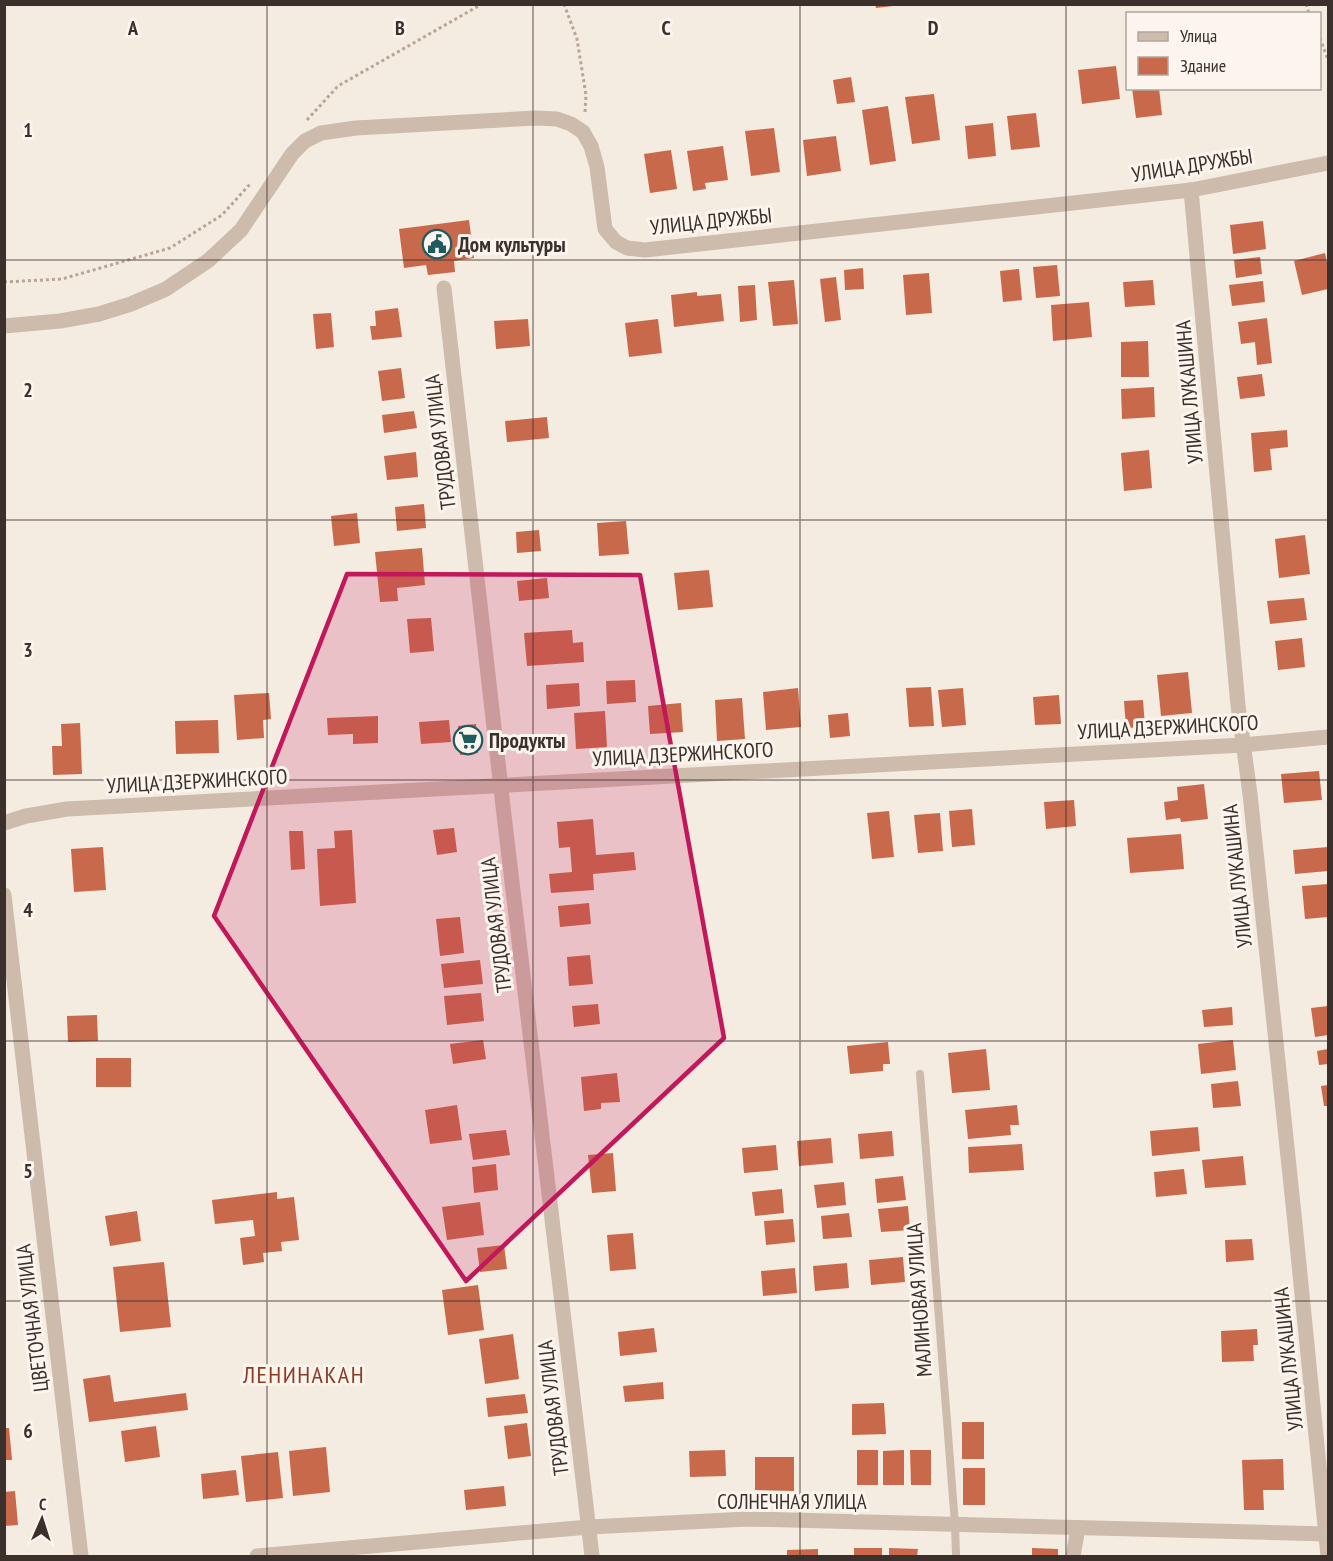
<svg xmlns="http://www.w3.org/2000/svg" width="1333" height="1561" font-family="'PT Sans Narrow',sans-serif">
<rect width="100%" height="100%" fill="#f4ebe1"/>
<g fill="#c8694b">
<path d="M875,4H892L893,6L876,8Z"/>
<path d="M1116,66L1120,99L1082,104L1078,70Z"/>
<path d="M851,77L855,102L837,104L833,80Z"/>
<path d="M1132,88H1159L1162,115L1136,118Z"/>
<path d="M934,94L940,140L912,144L905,97Z"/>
<path d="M888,106L896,161L870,165L862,110Z"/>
<path d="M1036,113L1040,147L1011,150L1007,116Z"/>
<path d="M993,123L996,156L968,159L965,126Z"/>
<path d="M774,128L780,172L751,176L745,131Z"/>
<path d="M836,136L841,171L807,176L803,140Z"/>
<path d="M723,146L728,180L705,183L706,189L693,191L687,151Z"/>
<path d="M671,150L677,189L650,193L644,154Z"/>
<path d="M469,220L474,258L454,261L455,272L428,275L426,265L404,268L399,229Z"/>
<path d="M1263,221L1266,249L1233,254L1230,225Z"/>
<path d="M1325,253L1328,267V289L1302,295L1294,261Z"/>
<path d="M1260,257L1262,274L1236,278L1234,260Z"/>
<path d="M1057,265L1060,296L1036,298L1033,267Z"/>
<path d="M863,268L864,289L845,290L844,270Z"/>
<path d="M1019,269L1022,300L1003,302L1000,271Z"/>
<path d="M929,273L932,313L906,315L903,275Z"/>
<path d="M836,277L841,320L825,322L820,279Z"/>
<path d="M794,280L798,324L773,326L768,282Z"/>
<path d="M1153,280L1155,305L1125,307L1123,282Z"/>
<path d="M1263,281L1265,302L1232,306L1229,285Z"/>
<path d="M755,285L757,320L740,322L738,286Z"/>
<path d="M697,292V296L721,294L724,321L674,327L671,295Z"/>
<path d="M1089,302L1092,337L1053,341L1051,305Z"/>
<path d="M398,308L402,337L372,340L370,326H376L375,311Z"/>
<path d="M331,313L334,347L316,349L313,314Z"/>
<path d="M1267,318L1272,363L1257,365L1255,342L1241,344L1238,322Z"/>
<path d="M528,319L530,346L496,349L494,321Z"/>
<path d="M658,319L662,353L629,357L625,323Z"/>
<path d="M1148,341L1149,377H1121V342Z"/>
<path d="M401,368L405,398L382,401L378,371Z"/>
<path d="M1262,374L1265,396L1240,399L1237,377Z"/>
<path d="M1154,387L1155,417L1122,419L1121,389Z"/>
<path d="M414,411L417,428L384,433L382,415Z"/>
<path d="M547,417L549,438L507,442L505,421Z"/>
<path d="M1287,430L1288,447L1270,449L1272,470L1254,472L1251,433Z"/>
<path d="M1149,450L1152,488L1124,491L1121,453Z"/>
<path d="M416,452L418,477L387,480L384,456Z"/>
<path d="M424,504L426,528L397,531L395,507Z"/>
<path d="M357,513L360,543L334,546L331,516Z"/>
<path d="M626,521L629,554L599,556L597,523Z"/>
<path d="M539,530L541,551L517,553L516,532Z"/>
<path d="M1305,535L1310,574L1279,578L1275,539Z"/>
<path d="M422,548L425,585L397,588L398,601L380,602L375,552Z"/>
<path d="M709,570L713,607L678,610L674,573Z"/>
<path d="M547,578L549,598L519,601L517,581Z"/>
<path d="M1304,598L1307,620L1270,624L1267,601Z"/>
<path d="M431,618L434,651L410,653L407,619Z"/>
<path d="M572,630L573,643L583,642L584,662L527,666L524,633Z"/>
<path d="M1302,638L1305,667L1278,670L1275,641Z"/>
<path d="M1188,672L1192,713L1161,716L1157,675Z"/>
<path d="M635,680L636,702L607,704L606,681Z"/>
<path d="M579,683L580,706L547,709L546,685Z"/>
<path d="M931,687L934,726L909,727L906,688Z"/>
<path d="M798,688L801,727L766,730L763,692Z"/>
<path d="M963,688L966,725L942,727L938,690Z"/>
<path d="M269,693L271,719L263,720L264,738L237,740L234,695Z"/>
<path d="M1059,695L1061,724L1035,725L1033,697Z"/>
<path d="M742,698L745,739L717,741L715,700Z"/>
<path d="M1143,700L1145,727L1126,728L1124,701Z"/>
<path d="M681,703L683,732L650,734L648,706Z"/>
<path d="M605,711L607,747L576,749L574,713Z"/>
<path d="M848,713L850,736L830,738L828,715Z"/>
<path d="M378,716V743L353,744V734L328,735L327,718Z"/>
<path d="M218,720L219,753L176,754L175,721Z"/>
<path d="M449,720L451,742L421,744L419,722Z"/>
<path d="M80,723L82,774L53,775L52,746H62L61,724Z"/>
<path d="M476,724L478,753L460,755L458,726Z"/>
<path d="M1319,771L1322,800L1284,803L1281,774Z"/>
<path d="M1204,784L1208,819L1181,822L1180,818L1166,820L1164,802L1178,800L1177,787Z"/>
<path d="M1074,800L1076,826L1046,829L1044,802Z"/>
<path d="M972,809L975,845L952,847L949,811Z"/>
<path d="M889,811L894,857L872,859L867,813Z"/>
<path d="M940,813L943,851L918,853L914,815Z"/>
<path d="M593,819L596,855L634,852L636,870L593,874L594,890L551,893L549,874L572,872L570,847L559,848L557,822Z"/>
<path d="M454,828L457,852L437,855L433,830Z"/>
<path d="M352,830L356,903L320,906L317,849L335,848L334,831Z"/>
<path d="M289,831H303L305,869L291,870Z"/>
<path d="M1181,834L1184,869L1130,873L1127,838Z"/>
<path d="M103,847L106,890L74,892L71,849Z"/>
<path d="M1328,847V871L1295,874L1293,850Z"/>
<path d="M1328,884V917L1305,919L1302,886Z"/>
<path d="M589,903L591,924L560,927L558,906Z"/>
<path d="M460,917L464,953L440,956L436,919Z"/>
<path d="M590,955L593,984L569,986L567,957Z"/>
<path d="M480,960L483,984L444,988L441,964Z"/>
<path d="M481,993L484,1021L447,1025L444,996Z"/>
<path d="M598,1004L600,1024L574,1027L572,1006Z"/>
<path d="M1328,1006V1035L1315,1037L1311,1008Z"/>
<path d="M1232,1007L1233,1025L1204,1027L1202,1010Z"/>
<path d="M97,1015L98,1041L68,1042L67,1016Z"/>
<path d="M483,1040L486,1059L453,1064L450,1044Z"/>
<path d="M1233,1040L1236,1070L1201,1074L1198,1044Z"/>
<path d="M888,1042L890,1064H883V1071L850,1074L847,1046Z"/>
<path d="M986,1049L990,1090L952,1093L948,1053Z"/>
<path d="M1328,1049V1064L1319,1065L1317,1051Z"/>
<rect x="96" y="1058" width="35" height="29"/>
<path d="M617,1073L620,1102L601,1103V1109L584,1111L581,1077Z"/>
<path d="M1238,1081L1241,1106L1213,1108L1211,1084Z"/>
<path d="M1328,1085V1106H1324L1321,1086Z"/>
<path d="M457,1105L462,1140L430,1144L425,1110Z"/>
<path d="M1017,1105L1019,1125H1010L1011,1135L968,1139L965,1110Z"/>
<path d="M1198,1127L1200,1151L1152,1156L1150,1131Z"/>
<path d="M506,1130L510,1155L473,1160L469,1134Z"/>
<path d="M892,1131L894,1156L860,1159L858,1134Z"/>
<path d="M831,1138L833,1163L799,1166L797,1141Z"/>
<path d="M1022,1144L1024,1170L969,1173L968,1147Z"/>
<path d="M776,1145L778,1170L744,1173L742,1148Z"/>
<path d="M613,1153L616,1191L592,1193L588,1155Z"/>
<path d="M1243,1156L1246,1185L1205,1188L1202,1160Z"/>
<path d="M496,1164L498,1190L474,1193L472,1167Z"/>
<path d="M1184,1169L1187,1194L1156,1197L1154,1172Z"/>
<path d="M903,1176L906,1200L877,1203L875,1179Z"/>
<path d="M844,1182L846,1205L817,1208L814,1185Z"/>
<path d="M782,1189L784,1213L755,1216L752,1192Z"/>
<path d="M277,1192V1199L294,1197L299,1240L281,1242L282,1251L263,1253L264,1262L243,1265L240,1238L255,1236L253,1220L215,1224L212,1200Z"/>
<path d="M480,1202L484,1235L447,1240L442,1207Z"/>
<path d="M908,1206L910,1230L881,1232L878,1209Z"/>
<path d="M137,1211L141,1241L110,1246L105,1216Z"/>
<path d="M849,1213L852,1237L823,1239L821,1216Z"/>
<path d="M793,1219L795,1242L766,1245L764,1221Z"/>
<path d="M633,1233L636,1269L610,1271L607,1235Z"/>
<path d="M1252,1239L1254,1260L1226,1262L1225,1240Z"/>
<path d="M504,1245L507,1269L480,1272L477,1248Z"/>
<path d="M903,1257L905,1282L871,1285L869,1260Z"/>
<path d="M164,1262L171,1327L120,1332L113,1267Z"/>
<path d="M847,1263L849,1288L815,1291L813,1266Z"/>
<path d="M795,1268L797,1293L763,1296L761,1271Z"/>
<path d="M478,1285L484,1330L448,1335L442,1290Z"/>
<path d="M654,1328L657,1352L620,1356L618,1332Z"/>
<path d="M1257,1329L1258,1345H1253L1254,1361L1222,1362L1221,1331Z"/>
<path d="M513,1334L519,1379L485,1384L479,1339Z"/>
<path d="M110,1375L114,1402L186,1393L188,1410L89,1422L83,1379Z"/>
<path d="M663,1382L664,1399L625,1402L623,1386Z"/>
<path d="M525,1394L528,1413L488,1417L486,1398Z"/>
<path d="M884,1403L886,1434L852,1435V1404Z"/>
<rect x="962" y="1422" width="22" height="37"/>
<path d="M527,1423L531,1456L508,1459L504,1426Z"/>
<path d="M156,1426L160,1457L125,1462L121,1431Z"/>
<path d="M4,1428H9L12,1460H4Z"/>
<path d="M326,1447L330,1492L293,1496L289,1451Z"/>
<path d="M725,1450L726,1476L690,1477L689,1451Z"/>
<rect x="857" y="1450" width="21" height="35"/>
<path d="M904,1450V1485H883V1451Z"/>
<path d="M910,1450H931V1485H911Z"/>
<path d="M278,1452L283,1498L246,1502L241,1456Z"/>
<path d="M755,1457H794V1491L755,1490Z"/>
<path d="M1283,1459L1284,1490H1263L1264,1510H1244L1242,1460Z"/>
<rect x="963" y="1468" width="22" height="37"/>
<path d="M236,1470L239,1495L203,1499L201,1474Z"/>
<path d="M504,1486L506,1506L466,1510L464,1490Z"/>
<path d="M15,1491L18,1525L4,1526V1492Z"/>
<rect x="854" y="1548" width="28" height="8"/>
<path d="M889,1548L918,1549L917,1556H889Z"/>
<path d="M1032,1548L1058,1549V1556H1032Z"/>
<path d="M818,1549V1556H787V1550Z"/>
</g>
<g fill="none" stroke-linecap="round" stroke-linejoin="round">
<g stroke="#b9a596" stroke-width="3" stroke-dasharray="3 3" stroke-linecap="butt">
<path d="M564,4L577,39L586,95L585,112"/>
<path d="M1306,4L1309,14"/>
<path d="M1320,38L1328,60"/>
<path d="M307,120L338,86L482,4"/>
<path d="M4,282L62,279L170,248L222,215L251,183"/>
</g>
<path stroke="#cdbbac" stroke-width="8" d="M920,1074L955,1524L956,1556"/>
<g stroke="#cdbbac" stroke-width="15">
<path d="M1191,190L1238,705L1250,794L1294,1214L1328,1556"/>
<path d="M444,288L504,815L592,1556"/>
<path d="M4,326L60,321L99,314L131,304L166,289L209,260L241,230L292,154L305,141L321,133L356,128L535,118L557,119L571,124L583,132L591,146L597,167L605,229L616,242L627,248L645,250L1191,190L1328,163"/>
<path d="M4,823L26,816L67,809L1243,745L1328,737"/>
<path d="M4,895L81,1556"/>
<path d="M257,1556L589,1527L748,1519L1328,1534"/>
<path d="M1073,1556L1078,1528"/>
</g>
</g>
<path fill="#c2185b" fill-opacity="0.2" stroke="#c2185b" stroke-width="4.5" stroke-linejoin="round" d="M347,574L640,575L724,1038L466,1281L214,916Z"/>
<path fill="none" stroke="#3b302b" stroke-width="1.5" stroke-opacity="0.55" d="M267,4V1556M533,4V1556M800,4V1556M1066,4V1556M4,260H1328M4,520H1328M4,780H1328M4,1041H1328M4,1301H1328"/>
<defs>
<g id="civic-ring" transform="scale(1.5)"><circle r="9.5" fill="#fbf5ee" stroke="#1f5a5e" stroke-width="1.5"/><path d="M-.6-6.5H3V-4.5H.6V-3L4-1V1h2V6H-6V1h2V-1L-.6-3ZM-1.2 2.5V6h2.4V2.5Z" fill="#1f5a5e"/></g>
<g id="supermarket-ring" transform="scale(1.5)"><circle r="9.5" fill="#fbf5ee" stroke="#1f5a5e" stroke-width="1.5"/><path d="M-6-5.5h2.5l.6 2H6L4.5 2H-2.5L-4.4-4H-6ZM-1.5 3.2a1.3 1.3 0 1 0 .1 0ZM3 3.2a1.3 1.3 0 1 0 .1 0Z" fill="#1f5a5e"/></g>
</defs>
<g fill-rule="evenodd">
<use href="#civic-ring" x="437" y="244"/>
<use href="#supermarket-ring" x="468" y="740"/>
</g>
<g text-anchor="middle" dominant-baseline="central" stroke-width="6" stroke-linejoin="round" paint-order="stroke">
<g font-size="21" fill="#3b302b" stroke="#fbf5ee">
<text transform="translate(1192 165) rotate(-9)">УЛИЦА ДРУЖБЫ</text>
<text transform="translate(711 221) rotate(-6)">УЛИЦА ДРУЖБЫ</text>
<text transform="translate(1189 392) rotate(-95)">УЛИЦА ЛУКАШИНА</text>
<text transform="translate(440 442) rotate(-97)">ТРУДОВАЯ УЛИЦА</text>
<text transform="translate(1168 727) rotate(-3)">УЛИЦА ДЗЕРЖИНСКОГО</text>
<text transform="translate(683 754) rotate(-3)">УЛИЦА ДЗЕРЖИНСКОГО</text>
<text transform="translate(197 781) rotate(-3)">УЛИЦА ДЗЕРЖИНСКОГО</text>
<text transform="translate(1237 876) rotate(-96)">УЛИЦА ЛУКАШИНА</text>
<text transform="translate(496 925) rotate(-97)">ТРУДОВАЯ УЛИЦА</text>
<text transform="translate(919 1300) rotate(-94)">МАЛИНОВАЯ УЛИЦА</text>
<text transform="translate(32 1318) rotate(-97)">ЦВЕТОЧНАЯ УЛИЦА</text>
<text transform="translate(1288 1359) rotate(-96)">УЛИЦА ЛУКАШИНА</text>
<text transform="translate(553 1408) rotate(-97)">ТРУДОВАЯ УЛИЦА</text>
<text x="792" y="1501">СОЛНЕЧНАЯ УЛИЦА</text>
</g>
<g font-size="21" font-weight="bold" fill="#3b302b" stroke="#fbf5ee" text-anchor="start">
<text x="458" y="244">Дом культуры</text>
<text x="489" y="740">Продукты</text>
</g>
<g font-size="24" letter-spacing="1.5" fill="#8c3b22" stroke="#fbf5ee">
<text x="304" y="1374">ЛЕНИНАКАН</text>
</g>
</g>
<g font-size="20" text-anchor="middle" font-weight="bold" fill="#3b302b" stroke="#fbf5ee" stroke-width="6" stroke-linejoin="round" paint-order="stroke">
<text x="133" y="35">A</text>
<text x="400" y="35">B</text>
<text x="666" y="35">C</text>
<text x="933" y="35">D</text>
<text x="28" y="137">1</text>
<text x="28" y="397">2</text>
<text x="28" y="657">3</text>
<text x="28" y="917">4</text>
<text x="28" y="1178">5</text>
<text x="28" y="1438">6</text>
</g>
<rect width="1333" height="1561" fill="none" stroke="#3b302b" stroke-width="12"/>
<rect x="1126" y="12" width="195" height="78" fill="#fbf5ee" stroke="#aea6a0" stroke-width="1.5"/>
<rect x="1138" y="32" width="30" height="9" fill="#cdbbac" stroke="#aea6a0" stroke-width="1.5"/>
<text x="1180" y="42" font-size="18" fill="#3b302b">Улица</text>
<rect x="1138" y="57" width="30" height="18" fill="#c8694b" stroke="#aea6a0" stroke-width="1.5"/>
<text x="1180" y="72" font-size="18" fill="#3b302b">Здание</text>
<g transform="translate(42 1519) rotate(3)" stroke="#fbf5ee" stroke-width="4.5" paint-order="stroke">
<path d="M0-4.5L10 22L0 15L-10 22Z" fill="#3b302b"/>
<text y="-9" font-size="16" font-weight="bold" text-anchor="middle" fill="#3b302b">С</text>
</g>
</svg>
